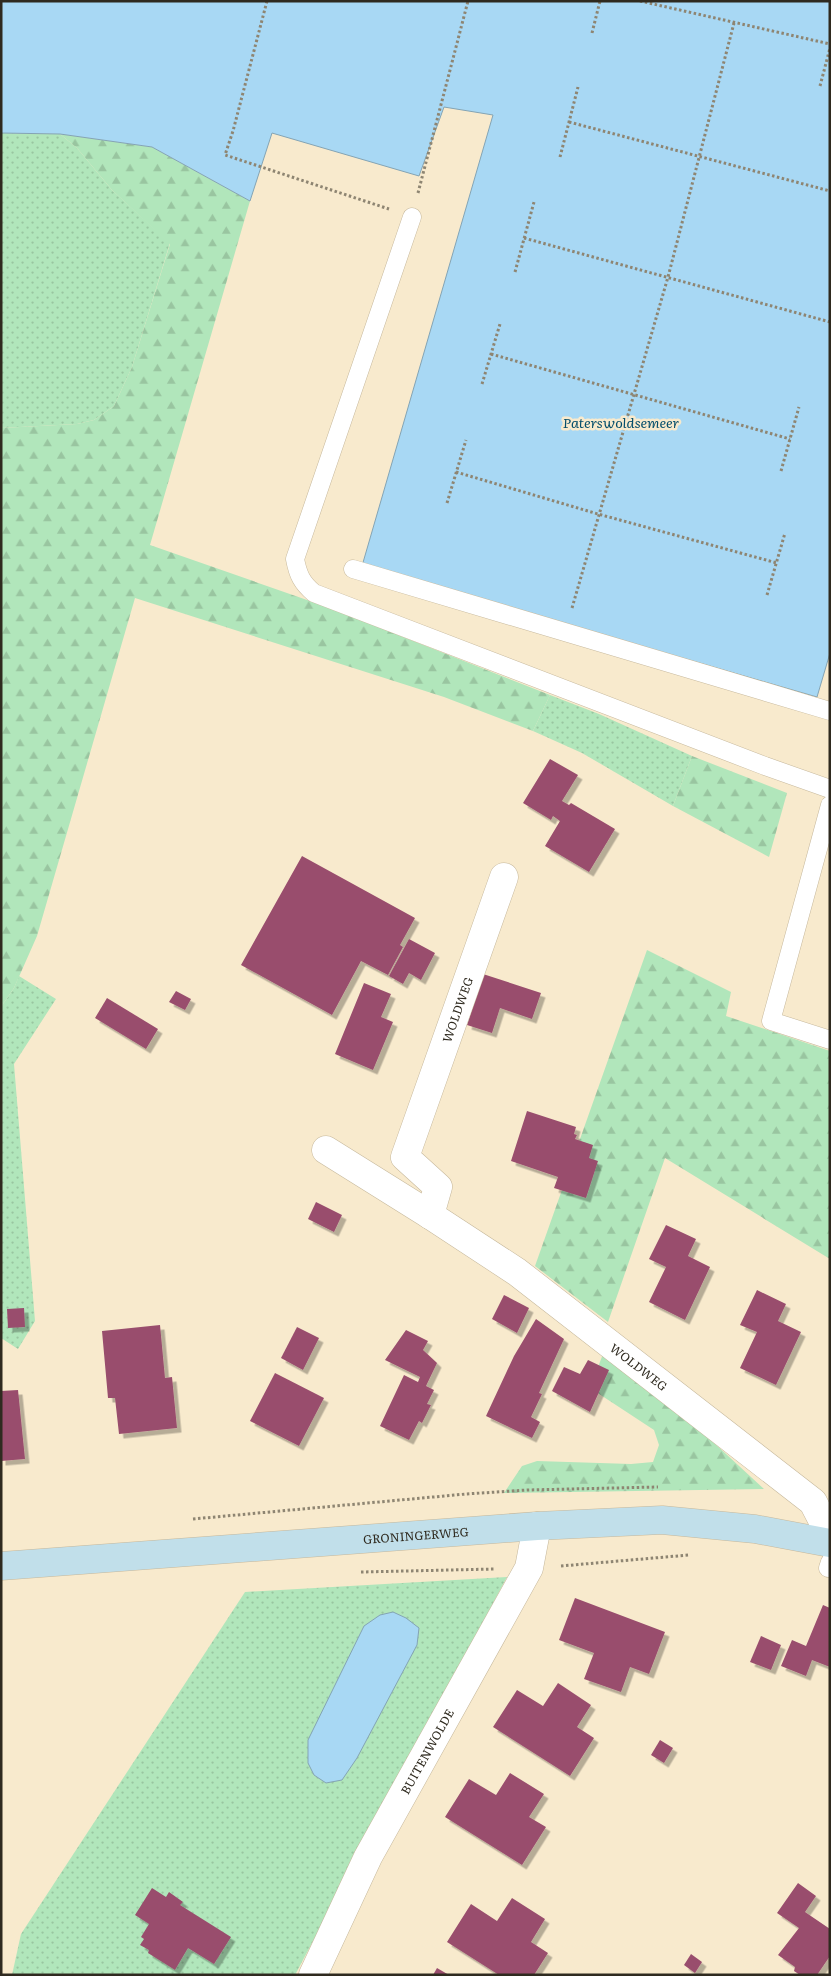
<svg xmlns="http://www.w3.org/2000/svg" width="831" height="1976" font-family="Literata,serif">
<defs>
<pattern id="grass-dots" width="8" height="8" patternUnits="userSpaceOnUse" patternTransform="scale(1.25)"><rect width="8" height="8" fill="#b1e6bb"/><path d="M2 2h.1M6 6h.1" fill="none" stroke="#99c5a0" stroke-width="1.8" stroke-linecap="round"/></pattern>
<pattern id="forest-firs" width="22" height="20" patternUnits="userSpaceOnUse" patternTransform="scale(1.25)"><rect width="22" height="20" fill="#b1e6bb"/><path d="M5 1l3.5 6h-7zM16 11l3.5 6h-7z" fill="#99c5a0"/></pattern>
<filter id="shadow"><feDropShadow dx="4.5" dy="4.5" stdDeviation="0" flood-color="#0004"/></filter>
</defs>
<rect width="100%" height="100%" fill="#f8eacd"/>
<g fill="url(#grass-dots)">
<path d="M1,133L60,134L77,148L112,190L170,243L132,367L114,406L94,420L77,424L1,428Z"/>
<path d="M550,695L599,714L692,756L673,806L582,753L533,731Z"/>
<path d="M19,976L56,999L14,1064L35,1321L18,1349L1,1338V1007L14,988Z"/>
<path d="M507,1577L295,1975H12L21,1934L245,1592Z"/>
</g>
<g fill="url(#forest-firs)">
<path d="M60,134L152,147L250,201L150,545L330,608L550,695L533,731L444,697L135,598L37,936L14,988L1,1007V428L77,424L94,420L114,406L132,367L170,244L112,190L77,148Z"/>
<path d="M692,756L787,793L769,857L673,806Z"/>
<path d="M647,950L731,992L726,1016L830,1051V1259L665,1158L608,1322L535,1266Z"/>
<path d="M603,1354L700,1430L764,1489L504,1493L522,1466L537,1461L631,1464L653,1462L659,1445L654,1430L590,1388Z"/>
</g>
<g fill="#a8d8f4" stroke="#84a4b4">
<path d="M1,1H830V653L817,697L362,566L493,115L444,107L419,176L272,133L250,201L152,147L60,134L1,133Z"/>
<path d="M393,1612L406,1618L419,1628L417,1645L357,1758L342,1780L326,1783L314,1775L308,1763V1740L364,1626L380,1615Z"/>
</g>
<g fill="#994e6d" filter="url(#shadow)">
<path d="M550,759L578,775L562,801L569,805L571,803L615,829L589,872L545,846L560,821L553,816L551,820L523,803Z"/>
<path d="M302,856L415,918L400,945L403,947L388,975L361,961L332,1015L241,965Z"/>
<path d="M409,939L435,953L421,980L409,973L403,984L389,976Z"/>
<path d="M483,974L541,993L532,1019L500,1008L492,1033L467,1025Z"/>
<path d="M364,983L391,994L381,1017L393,1022L373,1070L335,1054Z"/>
<path d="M176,991L191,999L185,1010L169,1002Z"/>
<path d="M107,998L158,1029L146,1049L95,1018Z"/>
<path d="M527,1111L576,1127L574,1134L577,1135L575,1139L593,1145L589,1158L598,1161L586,1198L554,1188L558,1177L511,1161Z"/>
<path d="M316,1202L342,1215L334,1232L308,1219Z"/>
<path d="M666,1225L696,1239L688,1256L710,1267L685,1320L649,1302L666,1267L649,1259Z"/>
<path d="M757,1290L786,1304L778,1321L801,1332L776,1385L740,1368L757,1332L740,1325Z"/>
<path d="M504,1295L529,1308L517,1333L492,1319Z"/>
<path d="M24,1308L25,1327L8,1328L7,1309Z"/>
<path d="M536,1319L564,1339L539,1393L542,1394L531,1417L540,1422L532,1438L486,1416L514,1356Z"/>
<path d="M160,1325L165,1378L172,1377L177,1428L119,1434L115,1398H108L102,1331Z"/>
<path d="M297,1327L319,1338L303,1370L281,1358Z"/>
<path d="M406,1330L428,1341L423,1350L437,1363L426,1386L434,1390L427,1404L431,1405L422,1423L419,1421L409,1440L380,1426L404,1375L418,1382L420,1377L385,1360Z"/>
<path d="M588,1360L609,1370L590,1412L552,1391L564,1367L580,1374Z"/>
<path d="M275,1373L324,1398L299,1446L250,1421Z"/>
<path d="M18,1390L25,1459L1,1461V1391Z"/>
<path d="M575,1598L665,1632L649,1674L630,1667L621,1692L584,1679L594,1653L559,1640Z"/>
<path d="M823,1605L830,1608V1667L812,1660L806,1676L781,1666L792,1640L806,1646Z"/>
<path d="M761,1636L781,1645L771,1670L750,1662Z"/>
<path d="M558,1683L591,1705L577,1727L594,1738L570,1776L493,1727L517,1690L543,1706Z"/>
<path d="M660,1740L673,1748L664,1763L651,1755Z"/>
<path d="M510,1773L544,1794L529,1817L546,1827L522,1865L445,1817L469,1779L496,1795Z"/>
<path d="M798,1883L816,1896L805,1912L830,1929V1956L817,1975H800L794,1971L795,1967L778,1955L799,1928L777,1913Z"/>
<path d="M152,1888L166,1897L169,1892L183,1902L180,1905L231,1937L214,1964L188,1948L175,1970L148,1953L149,1950L140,1945L144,1939L141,1937L149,1924L135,1915Z"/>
<path d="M512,1898L545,1919L531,1942L548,1953L534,1975H499L447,1942L471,1904L497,1921Z"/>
<path d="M691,1954L702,1962L695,1973L684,1965Z"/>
<path d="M437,1968L449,1975H433Z"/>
</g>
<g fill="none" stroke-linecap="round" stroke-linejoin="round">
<g stroke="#c6b89c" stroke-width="19">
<g id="lane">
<path d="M412,217L295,559C298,575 302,583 314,593L765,766L830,789"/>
<path d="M353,569L830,711"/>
<path d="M830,805L771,1021L830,1040"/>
<path d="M828,1568L830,1562"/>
</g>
</g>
<g stroke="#c6b89c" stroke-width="29">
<g id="street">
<path id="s1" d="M326,1150L430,1215L517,1272L813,1502L830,1535"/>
<path id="s2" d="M430,1215L438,1187L405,1157L504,877"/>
<path id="s3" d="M313,1975L368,1857L529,1568L537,1526"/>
</g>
</g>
<g stroke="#c6b89c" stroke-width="29">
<g id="secondary">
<path id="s4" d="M1,1566L537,1526L662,1520L755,1529L830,1543"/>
</g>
</g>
<g stroke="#8e8572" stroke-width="3" stroke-dasharray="2.5 2.5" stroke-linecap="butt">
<path d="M267,1L233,131L225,155L389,209"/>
<path d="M640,1L830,44"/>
<path d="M592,33L600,1"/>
<path d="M820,86L830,48"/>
<path d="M569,122L830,191"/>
<path d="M560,157L578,87"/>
<path d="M418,193L468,1"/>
<path d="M524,238L830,322"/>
<path d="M515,272L534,202"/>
<path d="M491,354L790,439"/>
<path d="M482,384L500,324"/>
<path d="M781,471L799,407"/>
<path d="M456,472L598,514L777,563"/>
<path d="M447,503L466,440"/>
<path d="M767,595L785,533"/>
<path d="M572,608L668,277L734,23"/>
<path d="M193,1519L466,1494L527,1490L658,1487"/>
<path d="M561,1566L689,1555"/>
<path d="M361,1572L495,1569"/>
</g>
<use href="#lane" stroke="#fff" stroke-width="18"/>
<use href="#street" stroke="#fff" stroke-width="28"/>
<use href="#secondary" stroke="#c1dfea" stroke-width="28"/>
</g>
<g text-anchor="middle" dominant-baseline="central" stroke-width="5" stroke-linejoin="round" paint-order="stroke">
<g font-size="12" fill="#2f2a1f" stroke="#f8eacd">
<text stroke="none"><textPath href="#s2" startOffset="230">WOLDWEG</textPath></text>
<text stroke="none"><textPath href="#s1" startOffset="381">WOLDWEG</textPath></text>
<text stroke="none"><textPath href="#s4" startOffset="416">GRONINGERWEG</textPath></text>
<text stroke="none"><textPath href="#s3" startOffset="251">BUITENWOLDE</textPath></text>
</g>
<g font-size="14" font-style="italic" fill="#034d6b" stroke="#f8eacd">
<text x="621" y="422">Paterswoldsemeer</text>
</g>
</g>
<rect width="831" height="1976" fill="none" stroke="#2f2a1f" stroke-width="5"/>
</svg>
